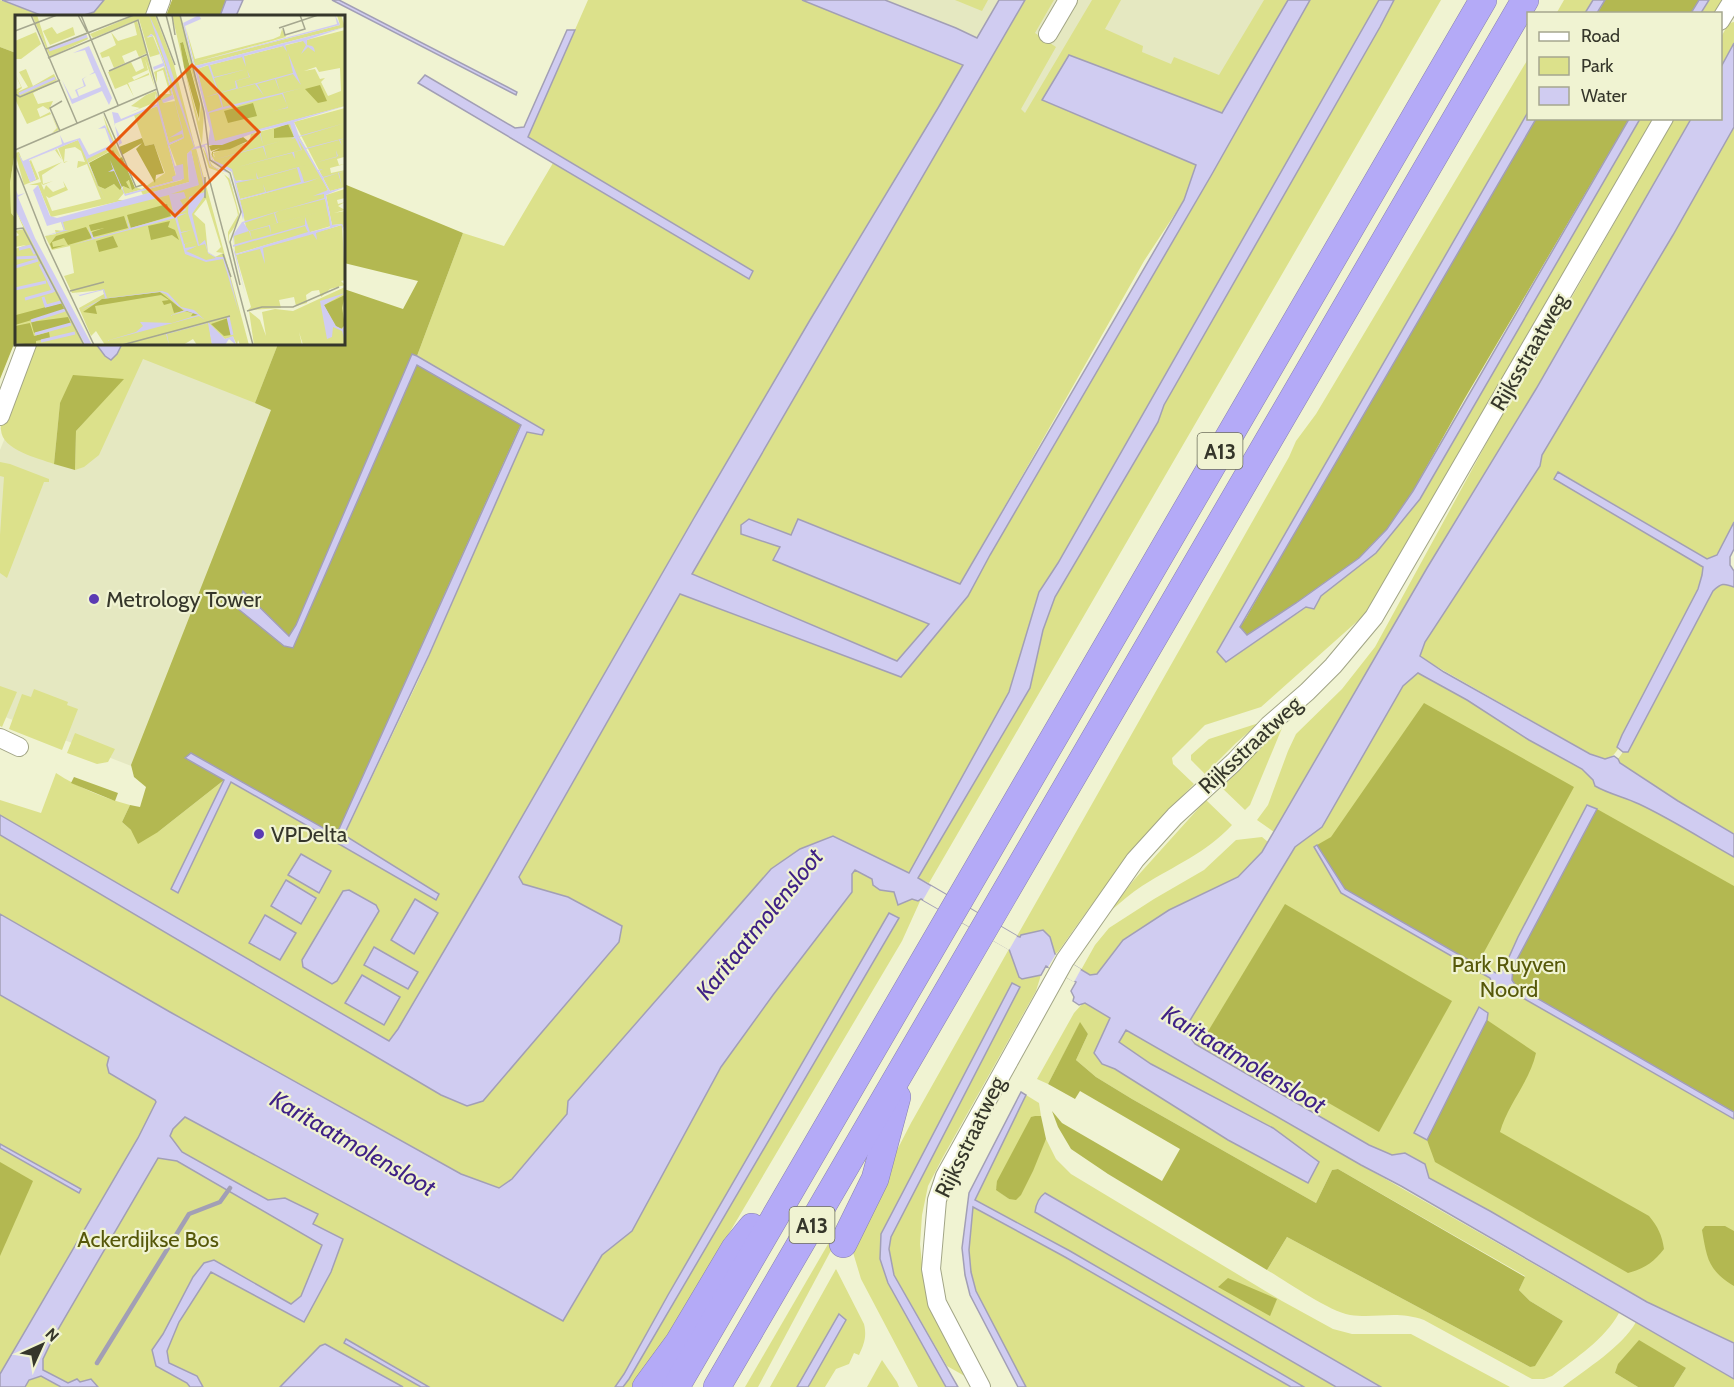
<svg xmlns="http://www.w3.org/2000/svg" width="1734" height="1387" font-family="Cabin,sans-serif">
<rect width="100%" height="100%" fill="#f0f3d2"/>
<g fill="#e5e8c1">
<path d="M714,0H1349L1227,209Z"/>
<path d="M43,344H304L139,769L0,715V450Z"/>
</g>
<g fill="#dce18b">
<path d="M0,0L43,16H16V53L0,47Z"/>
<path d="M104,0H154L147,16H81L94,12Z"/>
<path d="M588,0H802L963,64L938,108L810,320L694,518L484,883L398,1030L389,1041L0,815V800L41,813L56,773C79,788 104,798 130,805L122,822L131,830L158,832L224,780L171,889L177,893L230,782L344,836L418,681L527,431L542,435L544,430L417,356L463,233L504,246L553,163L748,279L753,272L528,137Z"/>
<path d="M955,0H988L982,11Z"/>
<path d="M1025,0H1054L1035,33L1056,47L1021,109L1025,113L1092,0H1121L1105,29L1143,46L1142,52L1171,64L1174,57L1219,75L1264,0H1288L1222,113L1069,55L1042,99L1196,165L1184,200L1144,261L960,585L798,519L791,535L749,519L741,534L781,547L774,560L929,624L897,661L691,574Z"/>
<path d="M1310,0H1379L1058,563L1039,592L1009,692L909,873L833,836L800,849L771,869L568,1101L567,1114L512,1179L499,1188L461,1175L170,1012L0,914V835L441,1095L467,1106L619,942L568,897L523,884L519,878L680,594L901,677L968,596L990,555L1212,174Z"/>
<path d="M1394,0H1441L929,883L918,878L1030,688L1043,630L1055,597L1158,422L1164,405L1380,27Z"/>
<path d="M1564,0H1593L1585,13L1556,14Z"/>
<path d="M1709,0H1722L1714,13L1701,14Z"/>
<path d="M1734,22V43L1721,67V37L1729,23Z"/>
<path d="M1528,59V112L1217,652L1226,662L1307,607L1314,609L1321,596L1376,553L1420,499L1640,119H1653L1509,366L1430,510L1371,609L1261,707L1205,725L1172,758L1173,764L1194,784C1143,835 1099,893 1058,952L1055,954L1050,937L1017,936L1289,457L1296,441L1316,414Z"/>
<path d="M1674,119H1691L1536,389L1427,568L1274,832L1257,820L1268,805L1288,751L1296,734L1342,689L1375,647L1498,422L1537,358Z"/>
<path d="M1734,127V522L1717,555L1707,559L1559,472L1554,478L1703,567L1702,575L1698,589L1617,746L1618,749C1610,762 1603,759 1590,754L1420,657L1425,642L1540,466L1542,455L1673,235Z"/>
<path d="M16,145V219L11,213L10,183Z"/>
<path d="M33,344H278L255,403L143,359L99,455L84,467L75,470L76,431L123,379L60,403L54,464C38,458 2,450 1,430C0,427 2,424 2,420Z"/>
<path d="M0,462L10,464L49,479V482H44L7,578L0,573V535L4,477L0,476Z"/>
<path d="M1725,583L1734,587V834L1678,801L1620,763L1618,759L1623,752L1629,751L1713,591L1720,584Z"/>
<path d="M1406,661L1734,849V1358L1166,1032Z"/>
<path d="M0,686L17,692L2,727L0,726Z"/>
<path d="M34,689L68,702L67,705L78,709L62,750L9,729L22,694L31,697Z"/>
<path d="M1259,723L1236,743L1205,774L1191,760V755L1209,739Z"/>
<path d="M1282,728L1250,805L1245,810L1220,786Z"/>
<path d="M75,733L115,749L108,762L97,764L67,753Z"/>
<path d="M1206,800L1232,825C1205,854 1175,865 1142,886C1131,893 1120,903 1109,912L1133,881Z"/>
<path d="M1262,837L1268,842L1262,852L1238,877L1169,910L1123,940L1097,974L1090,975L1081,970L1095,945L1109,928L1154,899L1204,870L1236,840Z"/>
<path d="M855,870L872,879L880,890L894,892L918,901L921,899L902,941L638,1387H623L899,919L890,913L668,1295L625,1372L627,1374L619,1387H0V984L568,1313L602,1255L632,1231L721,1067L773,995L852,892V874Z"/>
<path d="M1009,949L1019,977L1022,979L1041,975L1036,991L943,1157L928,1186L922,1215L920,1244L923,1274L970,1379L947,1366L894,1275L889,1249L891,1237L1019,987L1012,984L881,1234L880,1259L946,1387H918L861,1279L852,1249L866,1210L911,1123Z"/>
<path d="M1083,1003H1085L1111,1018L1094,1053L1102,1064L1273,1128L1151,1064L1119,1042L1126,1030L1619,1313C1604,1340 1577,1357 1552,1376L1544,1379H1532L1424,1320C1395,1310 1377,1319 1350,1315C1328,1311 1288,1282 1267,1270L1287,1237L1530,1367L1563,1321L1530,1301L1519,1290L1525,1276L1338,1169L1332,1170L1316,1203L1132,1099L1096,1077L1076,1060L1088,1034L1080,1023L1048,1084L1037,1079L1074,1013Z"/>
<path d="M1026,1095L1039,1103L1041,1116H1035L996,1189L1009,1199L1046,1139L1056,1159L1071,1174L1282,1301L1333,1329L1352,1334H1411L1510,1387H1381L1045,1193L1036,1206V1212L1336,1387H1304L1070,1251L974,1200Z"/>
<path d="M973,1207L1065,1257L1291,1387H1026L976,1291L971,1272L969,1250Z"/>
<path d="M831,1239L835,1243L758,1387H745Z"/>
<path d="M836,1269L864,1324C867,1337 864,1344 859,1355L854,1353L849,1364L836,1369L825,1387H770Z"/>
<path d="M1636,1322L1734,1379V1387H1674L1686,1368L1615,1373L1638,1387H1563C1586,1369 1622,1347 1636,1322Z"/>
<path d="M882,1360L897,1382L899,1387H867Z"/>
</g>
<g fill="#b3b851">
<path d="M172,0H226L220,16H166Z"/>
<path d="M1605,0H1699L1691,13L1597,14Z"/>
<path d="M0,47L16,53V145L10,183L11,213L16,219V339L0,379Z"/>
<path d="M1536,119H1629L1465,398L1413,491L1387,529L1359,558L1296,603L1247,635L1239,627L1246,618L1333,465Z"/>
<path d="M344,184L463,233L417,356L412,354L296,625L289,637L243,592L237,608L293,647L417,364L521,424L339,829L332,833L191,753L185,758L224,780L158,832L138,844L131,830L122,822L130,805L140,807L146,787L134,777L131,765L271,410L255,403L278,344H344V289L403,309L418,281L344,263Z"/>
<path d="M73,375L124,379L76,431L75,470L54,464L60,403Z"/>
<path d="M1424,703L1574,787L1477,965L1345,889L1317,845L1331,837Z"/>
<path d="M74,777L118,793L115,801L71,783Z"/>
<path d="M1597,809L1734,886V1112L1516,986L1512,980L1513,967Z"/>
<path d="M1285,904L1452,1001L1379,1132L1207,1033Z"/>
<path d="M1487,1020L1536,1053C1530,1081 1508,1104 1500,1132L1649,1216C1658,1227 1662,1235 1664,1249C1654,1262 1644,1269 1628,1273L1435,1162L1427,1140Z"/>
<path d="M1080,1022L1088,1034L1076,1060L1096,1077L1132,1099L1316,1203L1332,1170L1338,1169L1525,1277L1519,1290L1530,1301L1563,1321L1535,1366L1530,1367L1287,1237L1267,1270L1108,1174L1071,1149L1058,1127L1052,1111L1062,1123L1162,1181L1180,1149L1080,1091L1075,1099L1048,1084Z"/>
<path d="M1035,1116H1041L1046,1139L1033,1171L1021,1195L1016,1200L1009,1199L996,1190L997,1181L1031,1117Z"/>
<path d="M0,1162L33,1181L0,1256Z"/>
<path d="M1705,1226H1725L1734,1231V1286C1708,1270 1707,1259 1702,1230Z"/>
<path d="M1228,1278L1277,1299L1270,1316L1218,1287Z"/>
<path d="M1639,1340L1686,1368L1674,1387H1638L1615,1373L1618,1364Z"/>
</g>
<g fill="#d0ccf1" stroke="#a29fb5" stroke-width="1.5">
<path d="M2,0H104L94,12L81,16H43Z"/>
<path d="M226,0H243L236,16H220Z"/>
<path d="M332,0H339L517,92L516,95Z"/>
<path d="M802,0H885L956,28L977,38L999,0H1025L692,574L897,661L929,624L773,560L780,547L741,534V525L749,519L791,535L798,519L960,584L1184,200L1196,165L1042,100L1069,55L1222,113L1288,0H1310L1212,174L990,555L968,596L901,677L680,594L519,877L523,884L568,897L622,926L619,942L483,1101L467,1106L441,1095L0,835V815L389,1041L398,1029L484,883L694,518L810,320L938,108L963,65Z"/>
<path d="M1379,0H1394L1380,27L1164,405L1158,422L1055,597L1043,630L1030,688L918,878L1017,936L1020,937L1021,935L1043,930L1050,937L1055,954L1090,975L1097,974L1123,940L1169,910L1238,877L1262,852L1427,568L1536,389L1691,119L1720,118L1721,67L1734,43V127L1673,235L1542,455L1540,466L1425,642L1420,656L1444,672L1590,754L1605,759L1614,756L1618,759L1620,763L1678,801L1734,834V857C1702,839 1671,819 1639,804C1624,797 1609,794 1595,786L1593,780L1582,769L1529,740L1467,700L1418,673L1403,686L1322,827L1295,847L1189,1022L1187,1033L1195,1044L1369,1145L1392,1155L1405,1153L1425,1164L1429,1178L1490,1211L1647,1302L1734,1343V1379L1401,1186L1361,1165L1126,1030L1119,1042L1151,1064L1273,1128L1319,1162L1308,1183L1228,1140L1115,1069L1102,1064L1094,1053L1110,1018L1085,1003L1079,1005L1073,1001L1074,997L1071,991L1076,982L1046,966L1041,975L1022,979L1019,977L1009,949L921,899L918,901L912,899L898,905L894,892L880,890L873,885L872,879L855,870L852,874V892L773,995L721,1067L632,1231L602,1255L563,1321L185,1117L173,1129L170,1136L182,1152L268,1200L285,1198L318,1214L313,1224L343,1239L331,1272L304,1322L211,1272L179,1322L167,1351L169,1363L197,1376L203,1387H190L187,1383L156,1366L152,1350L163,1334L193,1277L204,1263L214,1260L291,1304L301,1296L322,1245L177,1161L158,1158L53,1338L43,1359V1370L68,1383L77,1379L80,1382L91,1379L98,1387H61L41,1376L29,1380L25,1387H0V1374L138,1138L156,1102L155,1100L109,1073L107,1065L109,1057L0,995V914L170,1012L461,1174L499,1188L512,1179L567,1114L568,1101L771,869L800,849L833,836L909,873L1009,692L1039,592L1058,563Z"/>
<path d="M1593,0H1605L1597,13H1585Z"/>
<path d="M1699,0H1709L1701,13H1691Z"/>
<path d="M567,30H575L528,137L753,271L749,279L418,83L425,75L515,128L524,127Z"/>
<path d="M1528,112V118L1536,119L1240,627L1247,635L1296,603L1359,558L1387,529L1413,491L1629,119H1640L1420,499L1376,553L1321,596L1314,609L1306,607L1226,662L1217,652Z"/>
<path d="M96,344H122L117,354L111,360L105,356Z"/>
<path d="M412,354L417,356L544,430L542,435L527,432L429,655L344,835L439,894L436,900L231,782L178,893L171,889L224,780L185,758L191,753L332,833L339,829L521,425L417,365L293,648L284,646L237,608L243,591L289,636L296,625Z"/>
<path d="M1558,472L1707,559L1717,555L1734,522V549L1730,557V565L1734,571V587C1724,583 1721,583 1713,591L1628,752H1623L1617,747L1622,735L1698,589L1702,575L1703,567L1554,479Z"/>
<path d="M1587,805L1597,809L1513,967L1512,980L1516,986L1734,1112V1119L1523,998L1502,993L1494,989L1490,978L1341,893L1314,847L1317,845L1345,889L1477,965L1496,973L1501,972L1504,968L1518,937Z"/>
<path d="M301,854L331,871L319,893L288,875Z"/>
<path d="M286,880L316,898L301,924L271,906Z"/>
<path d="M349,890L376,905L379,911L337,981L332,984L303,967L302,960L343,891Z"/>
<path d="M415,899L438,913L414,954L391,940Z"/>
<path d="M889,913L899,918L629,1379L623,1387H615L624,1374L668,1295Z"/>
<path d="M265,915L296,933L280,960L249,943Z"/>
<path d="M374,947L418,972L408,989L364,965Z"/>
<path d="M362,975L400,997L384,1025L345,1003Z"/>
<path d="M1012,983L1020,987L891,1237L889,1249L894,1275L958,1387H946L888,1283L880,1259L881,1234Z"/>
<path d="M1479,1007L1488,1013L1487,1020L1427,1140L1414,1133Z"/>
<path d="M1021,1092L1026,1095L975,1200L1070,1251L1304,1387H1291L1065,1257L973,1207L969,1250L971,1272L976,1291L1026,1387H1018L970,1295L965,1275L962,1248L969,1193Z"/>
<path d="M0,1144L81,1189L79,1193L0,1148Z"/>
<path d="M1045,1193L1381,1387H1336L1035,1212C1036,1204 1038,1198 1045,1193Z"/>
<path d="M839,1314L846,1320L808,1387H797Z"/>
<path d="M346,1339L429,1387H421L344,1343Z"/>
<path d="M325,1344L403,1387H280L320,1346Z"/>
</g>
<g fill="#f0f3d2">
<path d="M931,886L1017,936L1009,950L923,900Z"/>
<path d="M1056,954L1081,969L1074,982L1048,967Z"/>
</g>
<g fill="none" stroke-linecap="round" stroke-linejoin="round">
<path stroke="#a29fb5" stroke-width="4.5" d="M97,1363L189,1214L220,1202L230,1188"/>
<g stroke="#a2a586" stroke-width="20">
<g id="minor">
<path d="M155,16L161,0"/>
<path d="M1720,21L1733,0"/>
<path d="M1048,34L1068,0"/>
<path d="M0,416L27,344"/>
<path d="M0,738L19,747"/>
<path d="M981,1387L937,1303L931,1269L937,1200L945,1176L1065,960L1135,860L1175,816L1234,762L1269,725L1307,692L1333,666L1374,617L1664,118"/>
</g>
</g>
<g stroke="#8881af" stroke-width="28">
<g id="highway">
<path d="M843,1244L875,1179L897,1097"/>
<path d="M646,1387L679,1342L735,1248L752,1227"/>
<path d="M676,1387L1483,0"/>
<path d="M717,1387L1525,0"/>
</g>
</g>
<use href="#minor" stroke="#fff" stroke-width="18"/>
<use href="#highway" stroke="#b4aaf7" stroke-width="27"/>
</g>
<g fill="#5b3bb3" stroke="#f0f3d2" stroke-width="2">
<circle cx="94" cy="599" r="6"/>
<circle cx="259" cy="834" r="6"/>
</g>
<g text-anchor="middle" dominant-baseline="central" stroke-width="4.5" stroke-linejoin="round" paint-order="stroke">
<g fill="#f0f3d2" stroke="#6d6f5c" stroke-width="1.5">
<rect x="1197.5" y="433" width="45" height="36" rx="4.5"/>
<rect x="789.5" y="1207" width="45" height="36" rx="4.5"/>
</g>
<g font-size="21" font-weight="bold" fill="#35362a">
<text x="1220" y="451">A13</text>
<text x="812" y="1225">A13</text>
</g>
<g font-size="22" fill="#35362a" stroke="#f0f3d2">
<text transform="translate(1529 352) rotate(-60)">Rijksstraatweg</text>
<text transform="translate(1250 745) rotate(-43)">Rijksstraatweg</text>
<text transform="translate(970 1137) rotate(-64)">Rijksstraatweg</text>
</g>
<g font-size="22" fill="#35362a" stroke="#f0f3d2" text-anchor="start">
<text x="106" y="599">Metrology Tower</text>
<text x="271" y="834">VPDelta</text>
</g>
<g font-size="22" fill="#565809" stroke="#f0f3d2">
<text x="1509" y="964">Park Ruyven<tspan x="1509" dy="25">Noord</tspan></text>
<text x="148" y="1239">Ackerdijkse Bos</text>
</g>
<g font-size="24" font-style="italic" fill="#3f2186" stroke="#f0f3d2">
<text transform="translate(759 924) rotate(-51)">Karitaatmolensloot</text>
<text transform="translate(1244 1059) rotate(31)">Karitaatmolensloot</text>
<text transform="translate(353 1143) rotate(30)">Karitaatmolensloot</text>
</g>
</g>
<g transform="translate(15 15)">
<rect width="330" height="330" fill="#f0f3d2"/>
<path d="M17,0H22L33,34L71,19L73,24L35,42ZM120,0H140L159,50L180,132L172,139L174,167L128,180L126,176L167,165L154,130L169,123L154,128L140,78L141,87L114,98L125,93L116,91L131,80L141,76L145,85V79H155L148,55L142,57V68L139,57L150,52L157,80L148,88L160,86L149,47L139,21L136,19L132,23L138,21L145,39L135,42L124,4L78,23L75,19ZM157,0H165L189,97L187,130ZM168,27L186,89L184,107L169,52L165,28ZM322,0H326L330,12L180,51L171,13L180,44L258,24L265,21L267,14L271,22L181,47L325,10ZM122,6L132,38L124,42L121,35L107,41L110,48L99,53L94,41L87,43L85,38L101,30L96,17L103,26L122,20L119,7ZM18,10L26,29L6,44H0V26L21,17ZM37,12L42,19L58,12L60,20L35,30L28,16ZM330,15V91L199,127L182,54L194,50L195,54V50ZM301,52L304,57L325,53L326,76L313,81L306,67L310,63L305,64L300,54L289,56ZM132,41L140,73L130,44L133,55L117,62L119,65L134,58V60L113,68L119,82L112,69L100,74L93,57L116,47L121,57L129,53L126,43ZM11,54L18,71L39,59L42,65L18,78L23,89L38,86L34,95L28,91L22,94L25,102L35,97L44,115L37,118L42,113L36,99L12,109L0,84V75L6,72L0,58L7,73L2,77L13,72L4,57ZM143,91L162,165L110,179L109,178L103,185H110L36,202L23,170H14L26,167L23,157L47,147L27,160L28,169L38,166L28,170L26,168L29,175L31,170L38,177L50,172L48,166L53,175L34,183L31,181L37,196L86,184L72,149L62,153L63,146L70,147L66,136L60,132L50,134L49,147L53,146L49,148L43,133L63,125L72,142L97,132L88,100L107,145L97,135L73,148L83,171L90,174L99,169L108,175V171L115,174L110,167L115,165L117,172L127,174L150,158L139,129L130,131L119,100ZM330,93V145L329,142L322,144L324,150L330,149L315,153L316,158L330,155V172L315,176L279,107ZM277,108L313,175L309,178L316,211L220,239L219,220L227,209L231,212L225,185L265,174L225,184L221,168L228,165L220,166L216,155L200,147L195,137L200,142L198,138L234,127L236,119ZM187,131L197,150L215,164L224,198L223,207L214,220L213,229V217L223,200L221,191L213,165L208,158L194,153ZM181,133L234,330H225L223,325L222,330L218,322L210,324L194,310L197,329L208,330H182L178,324L168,330H90L81,316L76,321L64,293L89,279L88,275L57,278L49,261L59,258L55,231L37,235L30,221L41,219L40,215L49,216L46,207L183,170L176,135ZM191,184L206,232L201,237L208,238L200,242L193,238L190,209L179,199ZM42,134L47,145L40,135L16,145L24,164L9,170L0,138L4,137L15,167L21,164L14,146ZM330,174V183L322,185L323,189L330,187L323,191L330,195L319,198L330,196V215L327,209L317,210L311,180ZM0,194L56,301L70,330H0V234L11,230L0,232V222L4,220L0,216L9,214ZM327,210L330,265L326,266L330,270L315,274L306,282L304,275L297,276L291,280L292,288L281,291L279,282L264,285L266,293L233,295L236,292L221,240ZM330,272V330H288L284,317L287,330H239L234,296L245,305L251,321L247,297L260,294L278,296Z" fill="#dce18b" fill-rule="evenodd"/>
<path d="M168,27L185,89L184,104L169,52L165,28ZM305,70L312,86L303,88L290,74ZM238,88L242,101L213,108L209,96ZM273,109L279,122L259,123V114ZM228,122L233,126L215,134L198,137V143L197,137L205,133L196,136L194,131ZM127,123L130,131L139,129L149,158L141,160L140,168L121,134L127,128L107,140L104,132ZM98,135L104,144L107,142L120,173L117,175L114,165L111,167L115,174L108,171L105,175L99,169L90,174L83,171L74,148ZM152,189L156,201L116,213L112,200ZM109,201L113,213L78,222L77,217L89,213L76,216L74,210ZM155,206L153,212L160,215L164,225L157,220L136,225L133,211ZM71,212L77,223L53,230L49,223L37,227L38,232L51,230L37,234L35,229L41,221ZM98,221L103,232L84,237L81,226ZM145,277L169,296L179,297L184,300L176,301L178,298L168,296L159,298L156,288L149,290L147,286L154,285L146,280L80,291L82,299L68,297L87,284ZM330,280L327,293L330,310L326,314L320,311L309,290ZM46,288L50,295L0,310L1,300ZM53,302L56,309L19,318L16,307ZM213,303L216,320L209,321L196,309ZM15,308L19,321L34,317L35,323L21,326V330L0,328V311Z" fill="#b3b851"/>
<path d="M134,0L143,19L153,45L180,132L193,128L195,114L168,8L184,0L186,4L170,11L180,51L330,12L292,25V30L297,31L299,33L300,37L293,32L286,39L291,30L288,26L270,30L272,37L268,31L229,41L231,52L227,42L195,50L199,62L232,54L199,63L204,78L221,73L220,66L234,62L232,55L235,62L221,66L223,73L278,58L273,38L286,70L278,59L261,64L265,77L260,64L242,69L249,81L240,69L205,78L208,92L287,73L268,78L273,93L267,94L256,97L273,92L267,79L194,98L200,126L330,91L279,107L284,121L330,108L284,122L291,133L330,123L325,125L327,131L324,125L291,134L299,148L322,142L321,135L323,141L327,140L299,148L303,155L308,154L304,156L308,162L330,156L324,158L327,171L323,158L308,163L315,176L330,172L311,180L317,210L327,209L330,218L326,210L301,218L302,225L298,219L248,233L250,249L245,234L221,240L230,278L218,233L221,239L293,217L290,211L218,232V220L227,207L264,196L260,198L263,208L312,195L310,184L264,196L309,183V179L298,181L313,175L283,124L277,108L287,135L279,137L280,144L219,162L221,166L241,164L221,168L225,184L250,177L248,169L251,177L286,167L282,153L242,164L241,157L243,163L295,149L284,152L287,160L300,156L287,160L289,167L304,163L293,167L296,180L293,167L225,185L229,200L258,192L229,200L228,205L217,157L200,148L197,145L195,137L198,145L266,126L249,131L252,144L286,135L280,123L276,124L279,122L275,109L245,116L248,130L244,116L207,130H190L196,151L211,156L214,160L221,188L213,158L195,151L189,132L176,135L184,170L156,179L169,177L171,183L165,185L171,195L161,200L172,198L162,202L166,217L177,215L166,218L168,224L179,221L168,224L169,229L181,226L170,229V233L182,231L171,236L191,245L201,243L193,238L190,229L183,231L173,198L174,182L190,177L181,135L191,174L190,180L177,199L183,225L184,230L190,225L193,237L201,242H210L224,298L208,244L191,247L170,239L160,203L57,230L77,224L73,212L79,223L114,214L111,201L115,213L159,201L154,180L48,207L50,215H54L30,221L49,215L46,207L32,211L18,175L23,170L35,201L42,203L174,167L172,139L179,132ZM193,50L203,78L191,82L203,79L207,92L193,97L182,54ZM248,132L252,144L219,153L277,138L280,144L219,162L217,154L198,145ZM312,195L314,203L293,209L314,203L315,212L295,217L290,202V210L218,230L219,221L234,216L237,225L235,216L254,211L256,219L255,210ZM259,198L262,208L234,216L229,208ZM320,0L325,10L181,47L322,9ZM137,19L149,47L168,116L169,123L154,130L160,151L168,149L169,164L110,181L99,156L93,157L98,154L95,145L110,179L158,166L157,162L161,160L142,91L99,109L104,119L122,114L104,119L107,128L104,130L97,97L103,98L106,104L142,89L141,78L154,128L168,122L167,119L154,123L167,115L159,84L148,88L147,85L157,80L149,51L139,55L138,52L148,48L138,21L131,22ZM74,31L97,83L94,90L87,76L57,89L47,65L57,84L63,82L60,75L69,71L67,64L72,61L68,64L71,71L62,75L64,81L86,72L80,58L74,60L79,57L70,35L58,38ZM90,110L98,127L97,132L72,144L91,188L63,125L14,145L21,165L15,167L3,138L8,146L43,131L47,129L45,120L49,128L65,123L74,140L96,130L90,113L83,114ZM0,173L3,180L10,178L3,182L20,223L77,330H70L0,194ZM89,274L92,283L147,276L153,278L166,292L179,295L190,305L184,301L91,326L121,317L128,311L125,307L157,308L183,300L172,296L154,301L170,295L163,291L151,279L145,277L87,284L77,290L65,295L87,284L90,283L88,275L65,281L58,276L64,280ZM330,278L309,290L321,311L327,314L330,310V327L327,316L318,312L317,322L312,324L305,286ZM193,307L210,324L218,321L221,330L214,324L210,330H197L193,308L152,319L154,330L151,319L131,324Z" fill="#d0ccf1" fill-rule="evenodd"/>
<path fill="none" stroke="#d0ccf1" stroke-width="3" d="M34,35L72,21M4,79L40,63M4,234L16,231L20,239M0,243L22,242M25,249L39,277M0,252L23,245M0,274L31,267M28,282L31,291L46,287M10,284L38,276M213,302L217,320M16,306L50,295M20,319L56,309M26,326L60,318"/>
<path fill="none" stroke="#a5a78f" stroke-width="1.5" d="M16,0L62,108M63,0L72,17M66,0L103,90M141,0L160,50M151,0L238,330M157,0L160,20M165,0L189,97L195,145L215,158L226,197L215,227L225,270M264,13L303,0M268,13L270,20L290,14L285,0M0,16L42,0M31,34L119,0M33,43L123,5L145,85M94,56L133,39M0,79L5,82L45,65M89,98L121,172L130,169M45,116L35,93L47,86M0,135L142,74M0,149L31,228L79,330M190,162V183M0,214L8,213L69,330M208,239L216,262M55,276L89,267M232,296L247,292H278L324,272M107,330L215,301"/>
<path fill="#e8590c" fill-opacity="0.15" stroke="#e8590c" stroke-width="3" d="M177,50L244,117L160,201L93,134Z"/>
<rect width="330" height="330" fill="none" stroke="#35362a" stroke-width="3"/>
</g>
<rect x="1527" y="12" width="195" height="108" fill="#f0f3d2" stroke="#a5a78f" stroke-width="1.5"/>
<rect x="1539" y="32" width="30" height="9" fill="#ffffff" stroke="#a5a78f" stroke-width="1.5"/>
<text x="1581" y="42" font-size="18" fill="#35362a">Road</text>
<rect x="1539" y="57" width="30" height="18" fill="#dce18b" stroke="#a5a78f" stroke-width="1.5"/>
<text x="1581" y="72" font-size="18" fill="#35362a">Park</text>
<rect x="1539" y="87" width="30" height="18" fill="#d0ccf1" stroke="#a5a78f" stroke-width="1.5"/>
<text x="1581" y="102" font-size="18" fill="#35362a">Water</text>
<g transform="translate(42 1345) rotate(45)" stroke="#f0f3d2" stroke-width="4.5" paint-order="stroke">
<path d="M0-4.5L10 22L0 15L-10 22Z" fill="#35362a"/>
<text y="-9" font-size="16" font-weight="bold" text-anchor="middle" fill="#35362a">N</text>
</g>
</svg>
